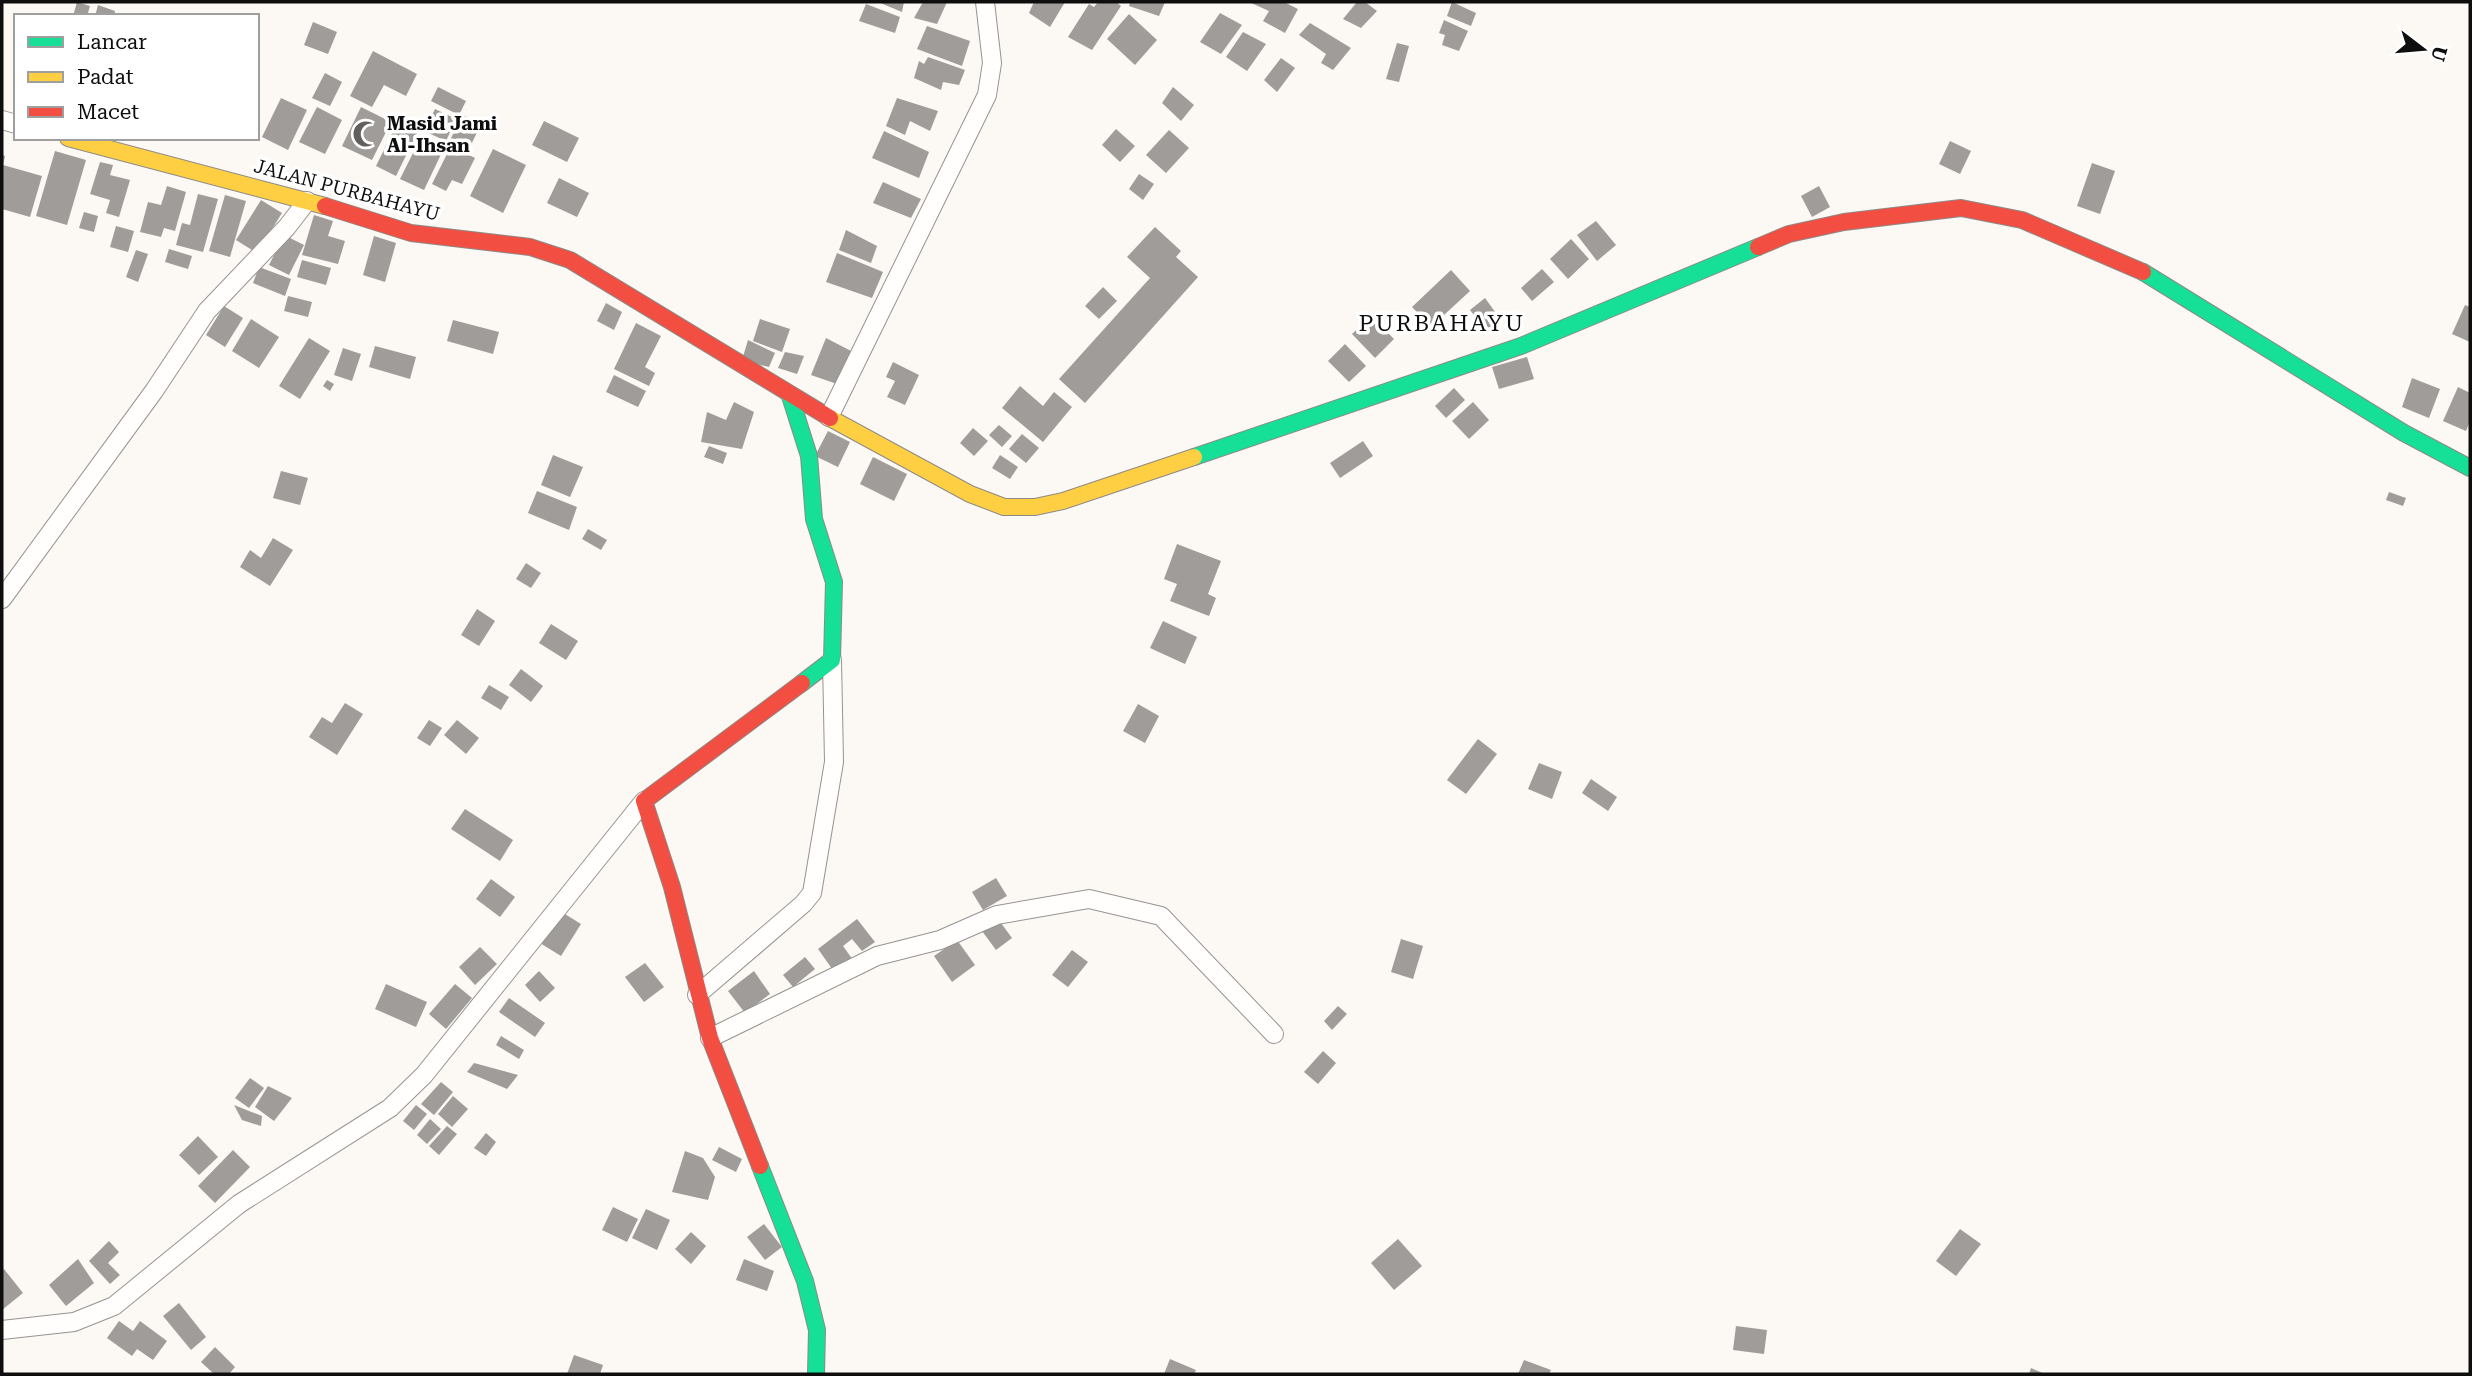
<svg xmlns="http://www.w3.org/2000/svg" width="2472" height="1376" font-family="'Roboto Serif',serif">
<rect width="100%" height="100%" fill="#fcf9f4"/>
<g fill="#9f9c99">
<path d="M77,2L90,6L87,16H73Z"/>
<path d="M878,2H904L902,12Z"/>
<path d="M923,2H947L937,24L914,18Z"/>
<path d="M1034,2L1039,3L1065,2L1050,27L1029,13Z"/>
<path d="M1098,2H1116L1121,6L1092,50L1068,37L1089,4L1094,7Z"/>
<path d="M1130,2H1165L1159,16L1129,6Z"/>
<path d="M1249,2H1284L1298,9L1285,33L1263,21L1269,11Z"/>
<path d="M1357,2H1365L1377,11L1361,28L1343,19Z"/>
<path d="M1452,2L1476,13L1471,26L1447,16Z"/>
<path d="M866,4L900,17L895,33L859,21Z"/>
<path d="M98,5L115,11L114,16H95Z"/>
<path d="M1220,13L1242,25L1221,54L1200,42Z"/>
<path d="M1129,14L1157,40L1135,65L1107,39Z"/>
<path d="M1444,20L1468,31L1459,51L1442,45L1445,35L1439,33Z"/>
<path d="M313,22L337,32L328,54L304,45Z"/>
<path d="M1310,23L1351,48L1333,70L1321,63L1326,54L1299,35Z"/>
<path d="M927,26L970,41L962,66L917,49Z"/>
<path d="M1243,32L1266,44L1247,71L1226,57Z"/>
<path d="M1397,43L1409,46L1399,82L1386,79Z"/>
<path d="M373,51L417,74L406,96L384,85L372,107L350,96Z"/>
<path d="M928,57L965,70L959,85L943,82L941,90L914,78L919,61L924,64Z"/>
<path d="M1281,58L1295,68L1277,92L1264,80Z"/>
<path d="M325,73L342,82L330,106L312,98Z"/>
<path d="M438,87L466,101L459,115L431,101Z"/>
<path d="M1173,87L1194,105L1181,121L1162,103Z"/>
<path d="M281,98L307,110L288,150L262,137Z"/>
<path d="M897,98L938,111L930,131L910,121L905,135L886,126Z"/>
<path d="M317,107L342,120L325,154L299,142Z"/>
<path d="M361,107L391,122L372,160L342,146Z"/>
<path d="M435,109L456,119L446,141L424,131Z"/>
<path d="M463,115L481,124L469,149L450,140Z"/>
<path d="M399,119L419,129L396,176L376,166Z"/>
<path d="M544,121L579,138L567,162L532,145Z"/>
<path d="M1116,129L1135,146L1120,162L1102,145Z"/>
<path d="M1169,130L1189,148L1166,173L1146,155Z"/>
<path d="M884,131L929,152L919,178L872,158Z"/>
<path d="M422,135L445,146L424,190L400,179Z"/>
<path d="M1950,141L1971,151L1960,174L1939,164Z"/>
<path d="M451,146L475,158L462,184L452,180L446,191L432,184Z"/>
<path d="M493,149L526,165L503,213L470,196Z"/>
<path d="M55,151L86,160L67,225L36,216Z"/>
<path d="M2,155L5,156L3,165L42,176L30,217L2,209Z"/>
<path d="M100,162L113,165L110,175L130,180L119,217L106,213L110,200L90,194Z"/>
<path d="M2092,163L2115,171L2100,214L2077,206Z"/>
<path d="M1139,174L1154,184L1143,200L1129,189Z"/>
<path d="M559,178L589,193L577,217L547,203Z"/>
<path d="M883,182L921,199L911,218L873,203Z"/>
<path d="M167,186L186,192L175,231L164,228L161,237L140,232L148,202L161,205Z"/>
<path d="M1819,186L1830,207L1812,217L1801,196Z"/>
<path d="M198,194L218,199L203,252L176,245L182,223L190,225Z"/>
<path d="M225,195L246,201L230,257L209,251Z"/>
<path d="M261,200L282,213L257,253L236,240Z"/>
<path d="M84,212L98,216L94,232L79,228Z"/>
<path d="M314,215L333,221L328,236L345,241L338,264L302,255Z"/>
<path d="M1596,221L1616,245L1597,261L1577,235Z"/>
<path d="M116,226L134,231L128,252L110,247Z"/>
<path d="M1155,227L1181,251L1176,257L1198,277L1085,403L1059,379L1150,278L1127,257Z"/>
<path d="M846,230L877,246L871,263L839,250Z"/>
<path d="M284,235L304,245L289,275L269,265Z"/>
<path d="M374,236L396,243L385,282L363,275Z"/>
<path d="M1571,239L1589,259L1568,279L1550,259Z"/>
<path d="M169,249L192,256L188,269L165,262Z"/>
<path d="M136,250L148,254L138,282L126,277Z"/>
<path d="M837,253L883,272L872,298L826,282Z"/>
<path d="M302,260L331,268L326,285L297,277Z"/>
<path d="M259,267L291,279L285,296L253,283Z"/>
<path d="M1542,269L1554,282L1532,301L1521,288Z"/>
<path d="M1451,270L1470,291L1431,327L1412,307Z"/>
<path d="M1103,287L1117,301L1099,319L1085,306Z"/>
<path d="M288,296L312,302L308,317L284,311Z"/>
<path d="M1485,298L1501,320L1486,331L1470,310Z"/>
<path d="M606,303L622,312L614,330L597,321Z"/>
<path d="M2465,305L2470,307V342L2452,334Z"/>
<path d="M224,306L243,318L225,347L206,335Z"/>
<path d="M1371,316L1394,339L1375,358L1352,334Z"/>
<path d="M251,319L279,337L259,368L232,351Z"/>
<path d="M760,319L790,329L782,352L753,341Z"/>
<path d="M453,320L499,332L493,354L447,341Z"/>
<path d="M636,323L661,336L645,367L655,373L649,386L614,369Z"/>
<path d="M309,338L330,351L300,399L279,386Z"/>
<path d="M826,338L851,351L837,384L811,375Z"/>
<path d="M748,340L775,353L769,367L742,360Z"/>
<path d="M1345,344L1366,366L1349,382L1328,361Z"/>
<path d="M375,346L416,357L410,379L369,367Z"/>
<path d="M343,348L361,354L352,381L334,375Z"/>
<path d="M785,352L804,356L797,374L778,368Z"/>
<path d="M1527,357L1534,379L1499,389L1492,367Z"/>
<path d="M893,362L919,375L905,405L887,397L895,381L886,377Z"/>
<path d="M614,375L646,391L638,407L606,392Z"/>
<path d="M2412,378L2440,389L2429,418L2402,407Z"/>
<path d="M327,380L334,384L330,391L323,386Z"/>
<path d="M1020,386L1043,406L1054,392L1072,407L1043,442L1002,408Z"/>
<path d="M2458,387L2470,393V421L2466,431L2443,421Z"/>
<path d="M1454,388L1465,400L1446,418L1435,406Z"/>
<path d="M734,402L754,412L742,449L701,442L707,412L726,420Z"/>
<path d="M1473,402L1489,420L1469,439L1452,421Z"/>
<path d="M999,425L1012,436L1002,447L989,435Z"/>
<path d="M973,428L988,441L974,456L960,443Z"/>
<path d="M828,431L850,442L838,467L815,456Z"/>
<path d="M1022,434L1039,448L1026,463L1009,449Z"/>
<path d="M1363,441L1373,456L1340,478L1330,463Z"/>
<path d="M709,446L727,453L723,464L704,457Z"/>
<path d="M553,455L583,467L570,497L541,485Z"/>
<path d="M1000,455L1018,467L1010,479L992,468Z"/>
<path d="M873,457L907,474L894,501L860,484Z"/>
<path d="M281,471L308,478L300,505L273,498Z"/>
<path d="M537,491L577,507L569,530L528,513Z"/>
<path d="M2389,492L2406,498L2403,506L2386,500Z"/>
<path d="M588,529L607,540L601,550L582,539Z"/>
<path d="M273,538L293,550L270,586L240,567L250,550L261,558Z"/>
<path d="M1177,544L1221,561L1208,594L1216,598L1209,616L1170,601L1177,584L1164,579Z"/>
<path d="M526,563L541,573L531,588L516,579Z"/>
<path d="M477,609L495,621L479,646L461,635Z"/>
<path d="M1163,621L1197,637L1185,664L1150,648Z"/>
<path d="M551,624L578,641L566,660L539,643Z"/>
<path d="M521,669L543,686L531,702L509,685Z"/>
<path d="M489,685L509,697L501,710L481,698Z"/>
<path d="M345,703L363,714L337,755L309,737L322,717L332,723Z"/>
<path d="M1138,704L1159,716L1145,743L1123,731Z"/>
<path d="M429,720L442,728L430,746L417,738Z"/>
<path d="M457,720L479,738L466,754L444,735Z"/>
<path d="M1478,739L1497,754L1466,794L1447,780Z"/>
<path d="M1539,763L1562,772L1552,799L1528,789Z"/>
<path d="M1591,779L1617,797L1608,811L1582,793Z"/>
<path d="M465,809L513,840L500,861L451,829Z"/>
<path d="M996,878L1007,896L983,910L972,892Z"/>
<path d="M491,879L515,897L500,917L476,899Z"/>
<path d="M560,911L581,924L561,956L540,943Z"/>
<path d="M857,919L875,942L862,951L852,939L843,946L853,960L835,973L818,949Z"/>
<path d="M998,919L1012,938L996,950L982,931Z"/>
<path d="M1401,939L1423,946L1413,979L1391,972Z"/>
<path d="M957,940L975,965L952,982L934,956Z"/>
<path d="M480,947L497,964L475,985L459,967Z"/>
<path d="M1072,950L1088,962L1068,987L1052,975Z"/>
<path d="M805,957L815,969L793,987L783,975Z"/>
<path d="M645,963L664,987L644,1002L625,977Z"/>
<path d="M539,971L555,988L540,1002L525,985Z"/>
<path d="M754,971L770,994L745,1013L728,991Z"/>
<path d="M386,984L427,1002L416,1027L375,1009Z"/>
<path d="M455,984L472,998L446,1029L429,1014Z"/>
<path d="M509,998L545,1023L535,1037L499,1012Z"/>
<path d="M1338,1006L1347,1014L1332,1030L1324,1021Z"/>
<path d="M501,1036L524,1050L519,1059L496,1045Z"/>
<path d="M1323,1051L1336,1063L1318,1084L1304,1072Z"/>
<path d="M474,1063L518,1075L507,1089L467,1072Z"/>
<path d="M250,1078L264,1088L249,1108L235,1098Z"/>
<path d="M441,1082L453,1092L434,1115L421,1104Z"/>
<path d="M268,1086L292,1098L274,1121L255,1107Z"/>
<path d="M453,1096L468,1109L452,1127L438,1114Z"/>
<path d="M234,1105L262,1116L261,1126L242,1120Z"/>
<path d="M416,1105L427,1114L414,1130L403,1121Z"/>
<path d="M430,1119L441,1129L427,1144L417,1135Z"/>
<path d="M447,1126L457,1134L439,1155L429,1146Z"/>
<path d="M486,1133L496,1142L486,1156L474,1148Z"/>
<path d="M198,1136L218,1157L199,1175L179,1155Z"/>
<path d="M719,1147L742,1159L736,1172L712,1160Z"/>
<path d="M233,1150L250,1167L215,1203L198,1186Z"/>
<path d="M685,1151L703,1158L715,1177L708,1200L672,1192Z"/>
<path d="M613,1207L638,1219L627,1242L602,1230Z"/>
<path d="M646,1209L670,1220L657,1250L632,1238Z"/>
<path d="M764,1224L782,1247L765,1260L747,1237Z"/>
<path d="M1960,1229L1981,1244L1956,1276L1936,1261Z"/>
<path d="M691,1232L706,1246L691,1264L675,1249Z"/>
<path d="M1398,1239L1422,1266L1394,1290L1371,1263Z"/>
<path d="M109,1241L119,1252L108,1263L120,1275L110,1284L89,1261Z"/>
<path d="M78,1259L94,1283L66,1306L49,1285Z"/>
<path d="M744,1259L774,1271L767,1291L736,1280Z"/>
<path d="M4,1269L23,1293L2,1310V1271Z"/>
<path d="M179,1303L206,1337L191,1350L163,1316Z"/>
<path d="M119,1321L133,1331L140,1321L167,1341L153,1360L137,1349L132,1356L107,1338Z"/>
<path d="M1736,1326L1767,1330L1764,1354L1733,1350Z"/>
<path d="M215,1347L235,1367L229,1374H214L201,1362Z"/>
<path d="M574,1355L603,1365L600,1374H567Z"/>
<path d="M1170,1359L1196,1370L1194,1374H1164Z"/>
<path d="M1524,1360L1551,1370L1549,1374H1518Z"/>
<path d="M2031,1368L2045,1374H2029Z"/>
</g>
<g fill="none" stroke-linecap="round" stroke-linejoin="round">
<g stroke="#959492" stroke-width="20">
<g id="street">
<path d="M2,120L16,124"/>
<path d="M829,417L987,95L992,63L985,2"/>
<path d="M2,599L154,391L207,311L287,227L307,201"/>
<path d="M697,995L803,904L812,893L834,762L832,660"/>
<path d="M710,1038L877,956L940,940L997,915L1089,899L1161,916L1274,1034"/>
<path d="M2,1330L74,1322L114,1306L239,1204L390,1108L424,1075L644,801"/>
</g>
</g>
<g stroke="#8c8a88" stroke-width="18">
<g id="fast">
<path d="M2143,272L2404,433L2470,468"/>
<path d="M790,396L809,456L814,519L834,582L832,660L802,683"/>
<path d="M1194,457L1521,346L1758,247"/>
<path d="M760,1166L805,1281L817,1330L816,1374"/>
</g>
</g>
<g stroke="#8c8a88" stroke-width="18">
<g id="slow">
<path d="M68,138L325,206"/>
<path d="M830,418L970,494L1004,507H1035L1063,501L1194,457"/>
</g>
</g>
<g stroke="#8c8a88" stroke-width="18">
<g id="jam">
<path d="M325,206L411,233L530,247L570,260L830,418"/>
<path d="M1758,247L1789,234L1844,222L1961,208L2022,220L2143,272"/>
<path d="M760,1166L710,1038L672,887L644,801L802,683"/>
</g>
</g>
<use href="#street" stroke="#fffefd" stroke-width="18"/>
<use href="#fast" stroke="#16e098" stroke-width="16"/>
<use href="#slow" stroke="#ffcf43" stroke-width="16"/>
<use href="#jam" stroke="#f24e42" stroke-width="16"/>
</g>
<defs>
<g id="mosque-bare" transform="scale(2.1)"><path d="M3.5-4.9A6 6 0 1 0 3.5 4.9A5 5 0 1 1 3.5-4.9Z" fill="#61605e" stroke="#fff" stroke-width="2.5" paint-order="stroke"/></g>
</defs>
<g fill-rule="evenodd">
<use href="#mosque-bare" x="366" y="134"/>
</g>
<g text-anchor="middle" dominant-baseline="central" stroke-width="7" stroke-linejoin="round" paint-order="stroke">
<g font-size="19" font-weight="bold" fill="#0e0e0e" stroke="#fff" text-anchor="start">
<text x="387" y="123">Masid Jami<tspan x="387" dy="22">Al-Ihsan</tspan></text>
</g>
<g font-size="19" fill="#0e0e0e" stroke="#fff">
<text transform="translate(347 190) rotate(15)">JALAN PURBAHAYU</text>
</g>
<g font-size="23" letter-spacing="2" fill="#0e0e0e" stroke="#fff">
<text x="1442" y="323">PURBAHAYU</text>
</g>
</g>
<rect width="2472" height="1376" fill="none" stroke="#0e0e0e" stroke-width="7"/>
<rect x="14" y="14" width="245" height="126" fill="#ffffff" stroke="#9f9f9f" stroke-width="2"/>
<rect x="28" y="37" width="35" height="10" fill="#16e098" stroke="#9f9f9f" stroke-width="2"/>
<text x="77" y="49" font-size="21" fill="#0e0e0e">Lancar</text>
<rect x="28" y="72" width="35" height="10" fill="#ffcf43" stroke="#9f9f9f" stroke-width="2"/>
<text x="77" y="84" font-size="21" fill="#0e0e0e">Padat</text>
<rect x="28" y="107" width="35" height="10" fill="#f24e42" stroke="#9f9f9f" stroke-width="2"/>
<text x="77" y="119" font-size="21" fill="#0e0e0e">Macet</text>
<g transform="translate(2423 49) rotate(106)" stroke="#ffffff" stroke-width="5" paint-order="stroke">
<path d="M0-5L12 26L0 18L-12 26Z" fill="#0e0e0e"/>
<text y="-10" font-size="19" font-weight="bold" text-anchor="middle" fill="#0e0e0e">U</text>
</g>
</svg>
